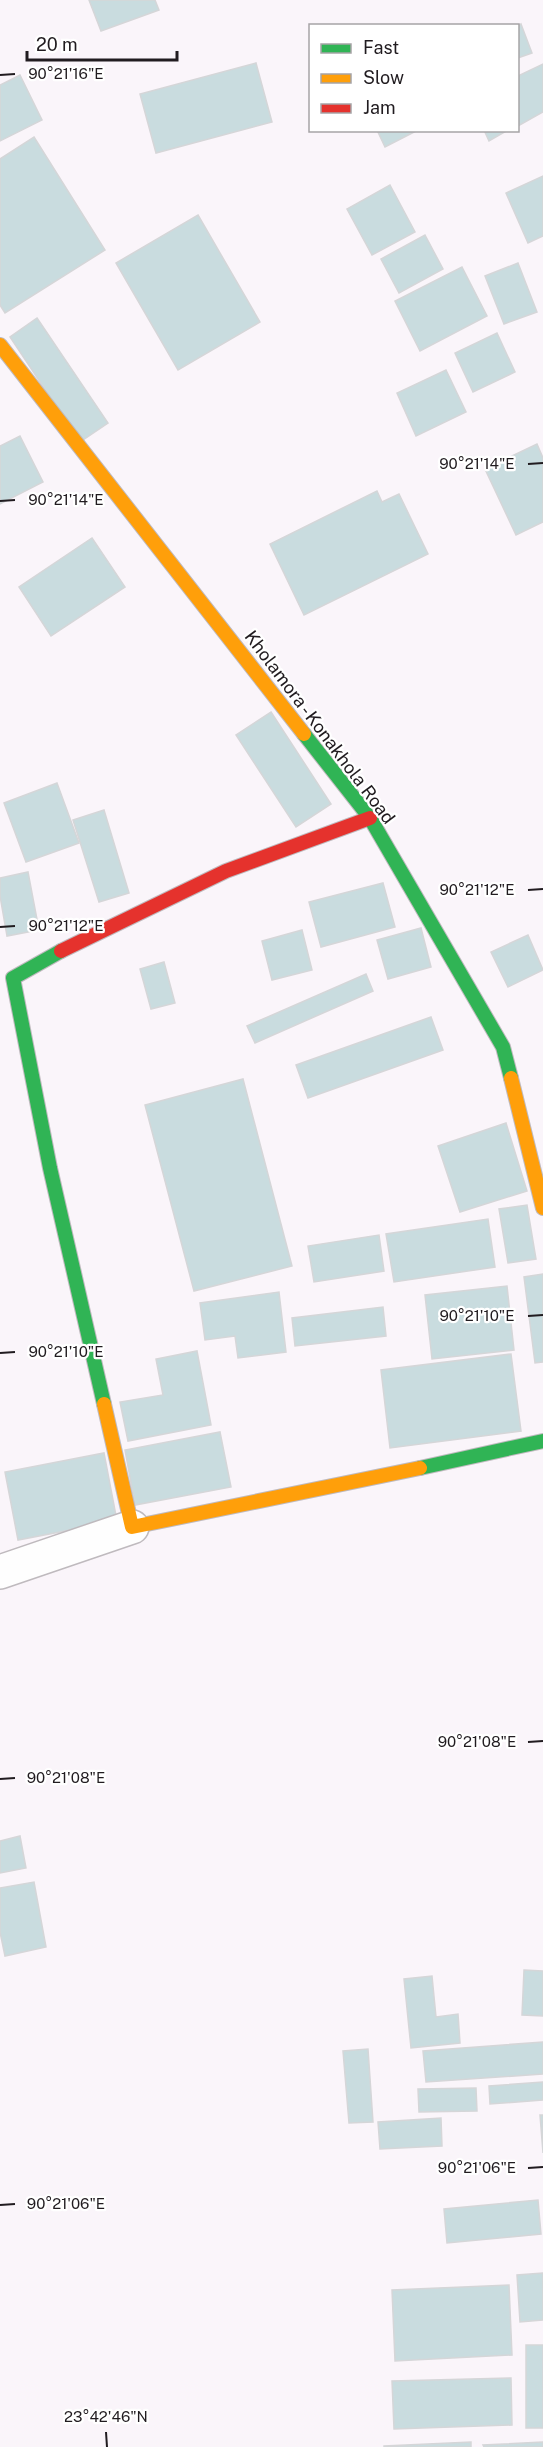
<svg xmlns="http://www.w3.org/2000/svg" width="543" height="2447" font-family="'Public Sans',sans-serif">
<rect width="100%" height="100%" fill="#faf5fa"/>
<g fill="#c9dcdf" stroke="#d5d6d8" stroke-width="1.5">
<path d="M89,0H155L159,10L101,31Z"/>
<path d="M521,24L532,53L518,58V26Z"/>
<path d="M256,63L272,122L156,153L140,94Z"/>
<path d="M543,64V112L518,126V76Z"/>
<path d="M20,75L42,120L0,141V85Z"/>
<path d="M377,130H418L385,147Z"/>
<path d="M484,130H508L489,141Z"/>
<path d="M34,137L105,250L5,313L0,305V159Z"/>
<path d="M543,176V236L528,243L506,193Z"/>
<path d="M390,185L415,232L372,255L347,209Z"/>
<path d="M198,215L260,322L178,370L116,263Z"/>
<path d="M425,235L443,269L399,293L381,259Z"/>
<path d="M518,263L537,312L504,324L485,276Z"/>
<path d="M462,267L487,316L420,351L395,301Z"/>
<path d="M37,318L108,423L80,442L10,337Z"/>
<path d="M497,333L515,372L473,392L455,353Z"/>
<path d="M446,370L466,412L416,436L397,393Z"/>
<path d="M20,436L43,482L0,504V446Z"/>
<path d="M537,444L543,458V522L516,535L485,469Z"/>
<path d="M377,491L382,502L399,494L428,554L304,615L270,544Z"/>
<path d="M92,538L125,587L51,636L19,587Z"/>
<path d="M271,712L331,804L296,827L236,735Z"/>
<path d="M57,783L79,843L26,862L4,803Z"/>
<path d="M104,810L129,893L99,902L73,820Z"/>
<path d="M28,872L39,930L7,936L0,896V878Z"/>
<path d="M383,883L395,927L321,947L309,902Z"/>
<path d="M421,928L431,967L388,979L377,940Z"/>
<path d="M302,930L312,970L272,980L262,941Z"/>
<path d="M528,935L543,970L508,987L491,952Z"/>
<path d="M164,962L175,1003L151,1009L140,969Z"/>
<path d="M366,974L373,991L255,1043L247,1026Z"/>
<path d="M431,1017L443,1050L308,1098L296,1065Z"/>
<path d="M243,1079L292,1266L194,1291L145,1105Z"/>
<path d="M506,1123L527,1191L460,1212L438,1146Z"/>
<path d="M527,1205L536,1259L508,1263L499,1209Z"/>
<path d="M488,1219L495,1267L394,1282L386,1234Z"/>
<path d="M379,1235L384,1271L314,1282L308,1246Z"/>
<path d="M543,1274V1362L535,1363L524,1277Z"/>
<path d="M507,1286L514,1350L432,1359L425,1295Z"/>
<path d="M279,1292L286,1352L238,1358L235,1336L205,1340L200,1303Z"/>
<path d="M383,1307L386,1336L295,1346L292,1318Z"/>
<path d="M197,1351L211,1425L128,1441L120,1402L163,1395L156,1359Z"/>
<path d="M511,1354L521,1431L390,1448L381,1370Z"/>
<path d="M220,1432L231,1487L135,1505L125,1450Z"/>
<path d="M104,1453L117,1521L18,1540L5,1472Z"/>
<path d="M20,1836L26,1868L0,1873V1841Z"/>
<path d="M34,1882L46,1947L5,1956L0,1932V1888Z"/>
<path d="M524,1970L543,1971V2016L522,2015Z"/>
<path d="M432,1976L436,2017L458,2014L460,2043L411,2048L404,1979Z"/>
<path d="M543,2042V2074L426,2082L423,2051Z"/>
<path d="M368,2049L373,2122L349,2123L343,2051Z"/>
<path d="M543,2082V2100L490,2104L489,2086Z"/>
<path d="M476,2088L477,2111L419,2112L418,2089Z"/>
<path d="M540,2115H543V2153Z"/>
<path d="M441,2118L442,2146L380,2149L378,2122Z"/>
<path d="M538,2200L541,2234L447,2243L444,2209Z"/>
<path d="M543,2273V2320L520,2322L517,2275Z"/>
<path d="M509,2285L512,2355L395,2361L392,2290Z"/>
<rect x="526" y="2345" width="17" height="83"/>
<path d="M511,2378L512,2425L394,2429L392,2381Z"/>
<path d="M471,2442V2447H384V2446Z"/>
<path d="M543,2442V2447H484L483,2445Z"/>
</g>
<g fill="none" stroke-linecap="round" stroke-linejoin="round">
<g stroke="#bfbabe" stroke-width="36">
<path id="street" d="M0,1572L132,1527"/>
</g>
<g stroke="#bfbabe" stroke-width="16">
<g id="fast">
<path d="M304,734L370,818L503,1047L511,1078"/>
<path d="M61,951L13,978L50,1168L104,1404"/>
<path d="M420,1468L543,1441"/>
</g>
</g>
<g stroke="#bfbabe" stroke-width="16">
<g id="slow">
<path d="M0,345L304,734"/>
<path d="M511,1078L543,1208"/>
<path d="M104,1404L132,1527L420,1468"/>
</g>
</g>
<g stroke="#bfbabe" stroke-width="16">
<path id="jam" d="M61,951L226,871L370,818"/>
</g>
<use href="#street" stroke="#fefefe" stroke-width="33"/>
<use href="#fast" stroke="#30b455" stroke-width="14"/>
<use href="#slow" stroke="#ff9f0a" stroke-width="14"/>
<use href="#jam" stroke="#e5322d" stroke-width="14"/>
</g>
<path fill="none" stroke="#211c20" stroke-width="2" d="M0,75L15,74M528,464L543,463M0,501L15,500M528,890L543,889M0,927L15,926M528,1316L543,1315M0,1353L15,1352M528,1742L543,1741M0,1779L15,1778M528,2168L543,2167M0,2205L15,2204M106,2432L107,2447"/>
<g text-anchor="middle" dominant-baseline="central" stroke-width="4.5" stroke-linejoin="round" paint-order="stroke">
<g font-size="18" fill="#211c20" stroke="#fff">
<text transform="translate(320 727) rotate(53)">Kholamora - Konakhola Road</text>
</g>
</g>
<g font-size="15" text-anchor="middle" fill="#211c20" stroke="#fff" stroke-width="4.5" stroke-linejoin="round" paint-order="stroke">
<text x="66" y="79">90°21'16"E</text>
<text x="477" y="469">90°21'14"E</text>
<text x="66" y="505">90°21'14"E</text>
<text x="477" y="895">90°21'12"E</text>
<text x="66" y="931">90°21'12"E</text>
<text x="477" y="1321">90°21'10"E</text>
<text x="66" y="1357">90°21'10"E</text>
<text x="477" y="1747">90°21'08"E</text>
<text x="66" y="1783">90°21'08"E</text>
<text x="477" y="2173">90°21'06"E</text>
<text x="66" y="2209">90°21'06"E</text>
<text x="106" y="2422">23°42'46"N</text>
</g>
<rect x="309" y="24" width="210" height="108" fill="#ffffff" stroke="#a6a4a6" stroke-width="1.5"/>
<rect x="321" y="44" width="30" height="9" fill="#30b455" stroke="#a6a4a6" stroke-width="1.5"/>
<text x="363" y="54" font-size="18" fill="#211c20">Fast</text>
<rect x="321" y="74" width="30" height="9" fill="#ff9f0a" stroke="#a6a4a6" stroke-width="1.5"/>
<text x="363" y="84" font-size="18" fill="#211c20">Slow</text>
<rect x="321" y="104" width="30" height="9" fill="#e5322d" stroke="#a6a4a6" stroke-width="1.5"/>
<text x="363" y="114" font-size="18" fill="#211c20">Jam</text>
<path d="M27 51v9h150v-9" fill="none" stroke="#211c20" stroke-width="3"/>
<text x="36" y="51" font-size="18" fill="#211c20" stroke="#ffffff" stroke-width="4.5" paint-order="stroke">20 m</text>
</svg>
